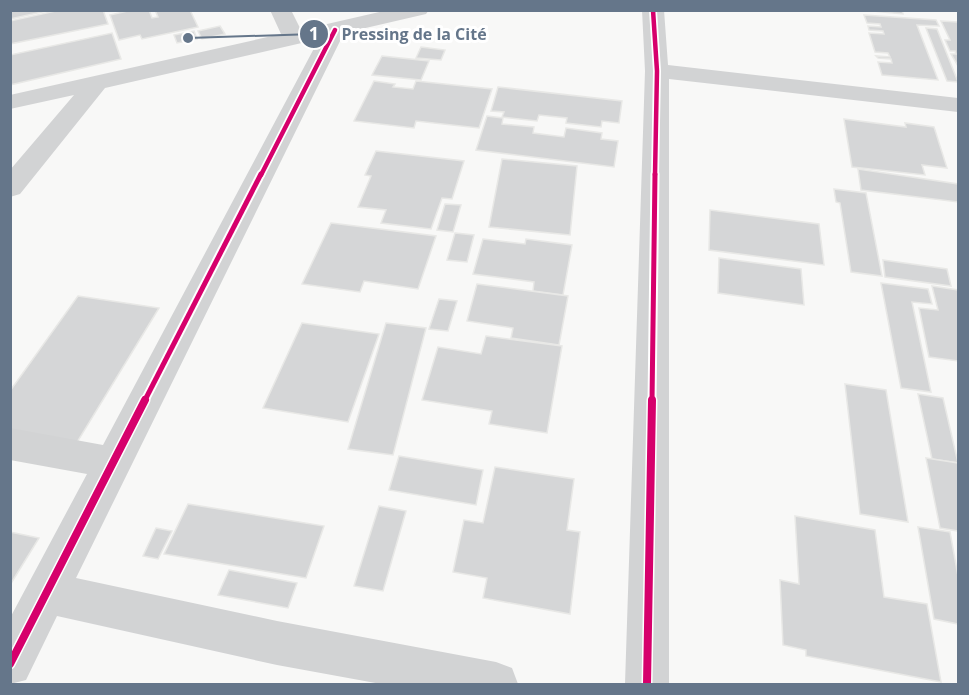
<svg xmlns="http://www.w3.org/2000/svg" width="969" height="695" font-family="'Open Sans',sans-serif">
<rect width="100%" height="100%" fill="#f8f8f7"/>
<g fill="#d5d6d7" stroke="#e8e8e6" stroke-width="1.5">
<path d="M10,10H51L10,19Z"/>
<path d="M60,10H103L108,24L10,44V21Z"/>
<path d="M132,10H149L152,18L158,17L155,10H190L198,27L142,39L140,35L119,40L110,15Z"/>
<path d="M902,10L903,14L862,10Z"/>
<path d="M864,15L936,20L939,26L917,25L938,80L882,75L878,62L892,63L891,59L878,58L876,56L890,57L888,53L875,52L869,33L884,34L883,31L869,30L868,26L881,27L880,24L867,23Z"/>
<path d="M941,21L958,22V66L951,54H956L955,51H950L945,40H950Z"/>
<path d="M220,26L225,34L202,39L198,31Z"/>
<path d="M926,28L937,29L958,82L947,81Z"/>
<path d="M194,31L197,39L177,43L174,35Z"/>
<path d="M112,33L121,59L10,85V55Z"/>
<path d="M421,47L445,50L441,60L416,58Z"/>
<path d="M382,56L429,61L421,80L372,75Z"/>
<path d="M374,81L395,84L393,87L413,89L416,81L492,89L479,128L416,121L414,128L354,121Z"/>
<path d="M498,87L622,101L619,123L602,121L601,127L566,123L567,118L539,115L537,121L502,117L504,112L491,111Z"/>
<path d="M487,116L503,118L502,124L534,127L533,133L564,137L566,128L602,133L601,139L618,141L614,167L476,150Z"/>
<path d="M844,119L906,127L905,123L934,127L947,168L922,165L925,175L852,167Z"/>
<path d="M376,151L464,161L452,199L442,198L431,229L381,223L386,210L358,207L371,176L365,175Z"/>
<path d="M502,159L577,166L570,235L489,227Z"/>
<path d="M858,169L958,184V202L861,190Z"/>
<path d="M834,189L866,193L882,276L851,272L840,203L836,202Z"/>
<path d="M445,204L461,205L453,232L437,230Z"/>
<path d="M710,210L819,224L824,265L709,250Z"/>
<path d="M331,223L436,236L418,289L364,281L360,292L302,284Z"/>
<path d="M455,233L474,235L467,262L447,260Z"/>
<path d="M483,239L525,244L526,239L572,245L563,295L533,291L534,282L473,274Z"/>
<path d="M719,258L801,269L804,305L718,293Z"/>
<path d="M883,260L947,269L951,286L885,277Z"/>
<path d="M881,283L928,289L932,304L912,302L931,392L901,388Z"/>
<path d="M477,284L568,296L559,345L511,338L513,328L467,321Z"/>
<path d="M932,286L958,290V361L929,357L919,308L938,310Z"/>
<path d="M78,296L159,308L76,444L10,432V391Z"/>
<path d="M439,299L457,301L448,331L429,329Z"/>
<path d="M302,323L379,334L348,422L263,408Z"/>
<path d="M386,323L426,328L393,455L348,449Z"/>
<path d="M486,336L562,346L547,433L489,424L492,411L422,400L438,347L481,354Z"/>
<path d="M845,384L886,390L908,522L860,514Z"/>
<path d="M918,394L943,398L958,463L932,459Z"/>
<path d="M399,456L483,470L476,505L389,490Z"/>
<path d="M926,458L958,463V531L940,528Z"/>
<path d="M495,467L574,479L567,530L580,532L570,614L483,598L487,578L453,572L464,520L483,523Z"/>
<path d="M188,504L324,526L306,578L164,554Z"/>
<path d="M379,506L406,511L383,591L354,586Z"/>
<path d="M795,516L875,530L884,597L927,604L941,682L806,656V650L783,645L780,580L799,584Z"/>
<path d="M918,527L950,532L958,576V624L934,619Z"/>
<path d="M156,528L172,531L158,559L143,556Z"/>
<path d="M10,532L39,538L10,585Z"/>
<path d="M229,570L297,583L288,608L218,595Z"/>
</g>
<g fill="none" stroke-linecap="round" stroke-linejoin="round">
<g fill="#d2d3d4" fill-rule="evenodd">
<path d="M270,10H291L301,30L388,10H429L426,14L344,33L76,578L277,621L496,662L512,668L518,684H381L277,665L57,616L26,680L10,684V618L87,474L10,460V428L103,445L319,39L105,88L20,194L10,197V170L74,95L10,109V95L281,34Z"/>
<path d="M642,10H664L668,65L958,98V112L669,79V684H625L645,71Z"/>
</g>
<g stroke="#fff" stroke-width="8">
<g id="cycleway-far2">
<path d="M653,10L657,71L655,175"/>
<path d="M261,175L335,30"/>
</g>
</g>
<g stroke="#fff" stroke-width="9">
<g id="cycleway-far1">
<path d="M144,402L261,174"/>
<path d="M652,402L655,174"/>
</g>
</g>
<g stroke="#fff" stroke-width="11">
<g id="cycleway">
<path d="M10,664L145,400"/>
<path d="M647,684L652,400"/>
</g>
</g>
<use href="#cycleway-far2" stroke="#d6006c" stroke-width="4.5"/>
<use href="#cycleway-far1" stroke="#d6006c" stroke-width="5"/>
<use href="#cycleway" stroke="#d6006c" stroke-width="8"/>
</g>
<path fill="none" stroke="#65768a" stroke-width="2" d="M188 38L314 34"/>
<g fill="#65768a" stroke="#fff" stroke-width="2">
<circle cx="188" cy="38" r="6"/>
<circle cx="314" cy="34" r="15"/>
</g>
<g font-size="18" text-anchor="middle" font-weight="bold" fill="#fff">
<text x="314" y="40">1</text>
</g>
<g font-size="16" text-anchor="middle" font-weight="bold" fill="#65768a" stroke="#fff" stroke-width="6" stroke-linejoin="round" paint-order="stroke">
<text x="414" y="40">Pressing de la Cité</text>
</g>
<rect width="969" height="695" fill="none" stroke="#65768a" stroke-width="24"/>
</svg>
